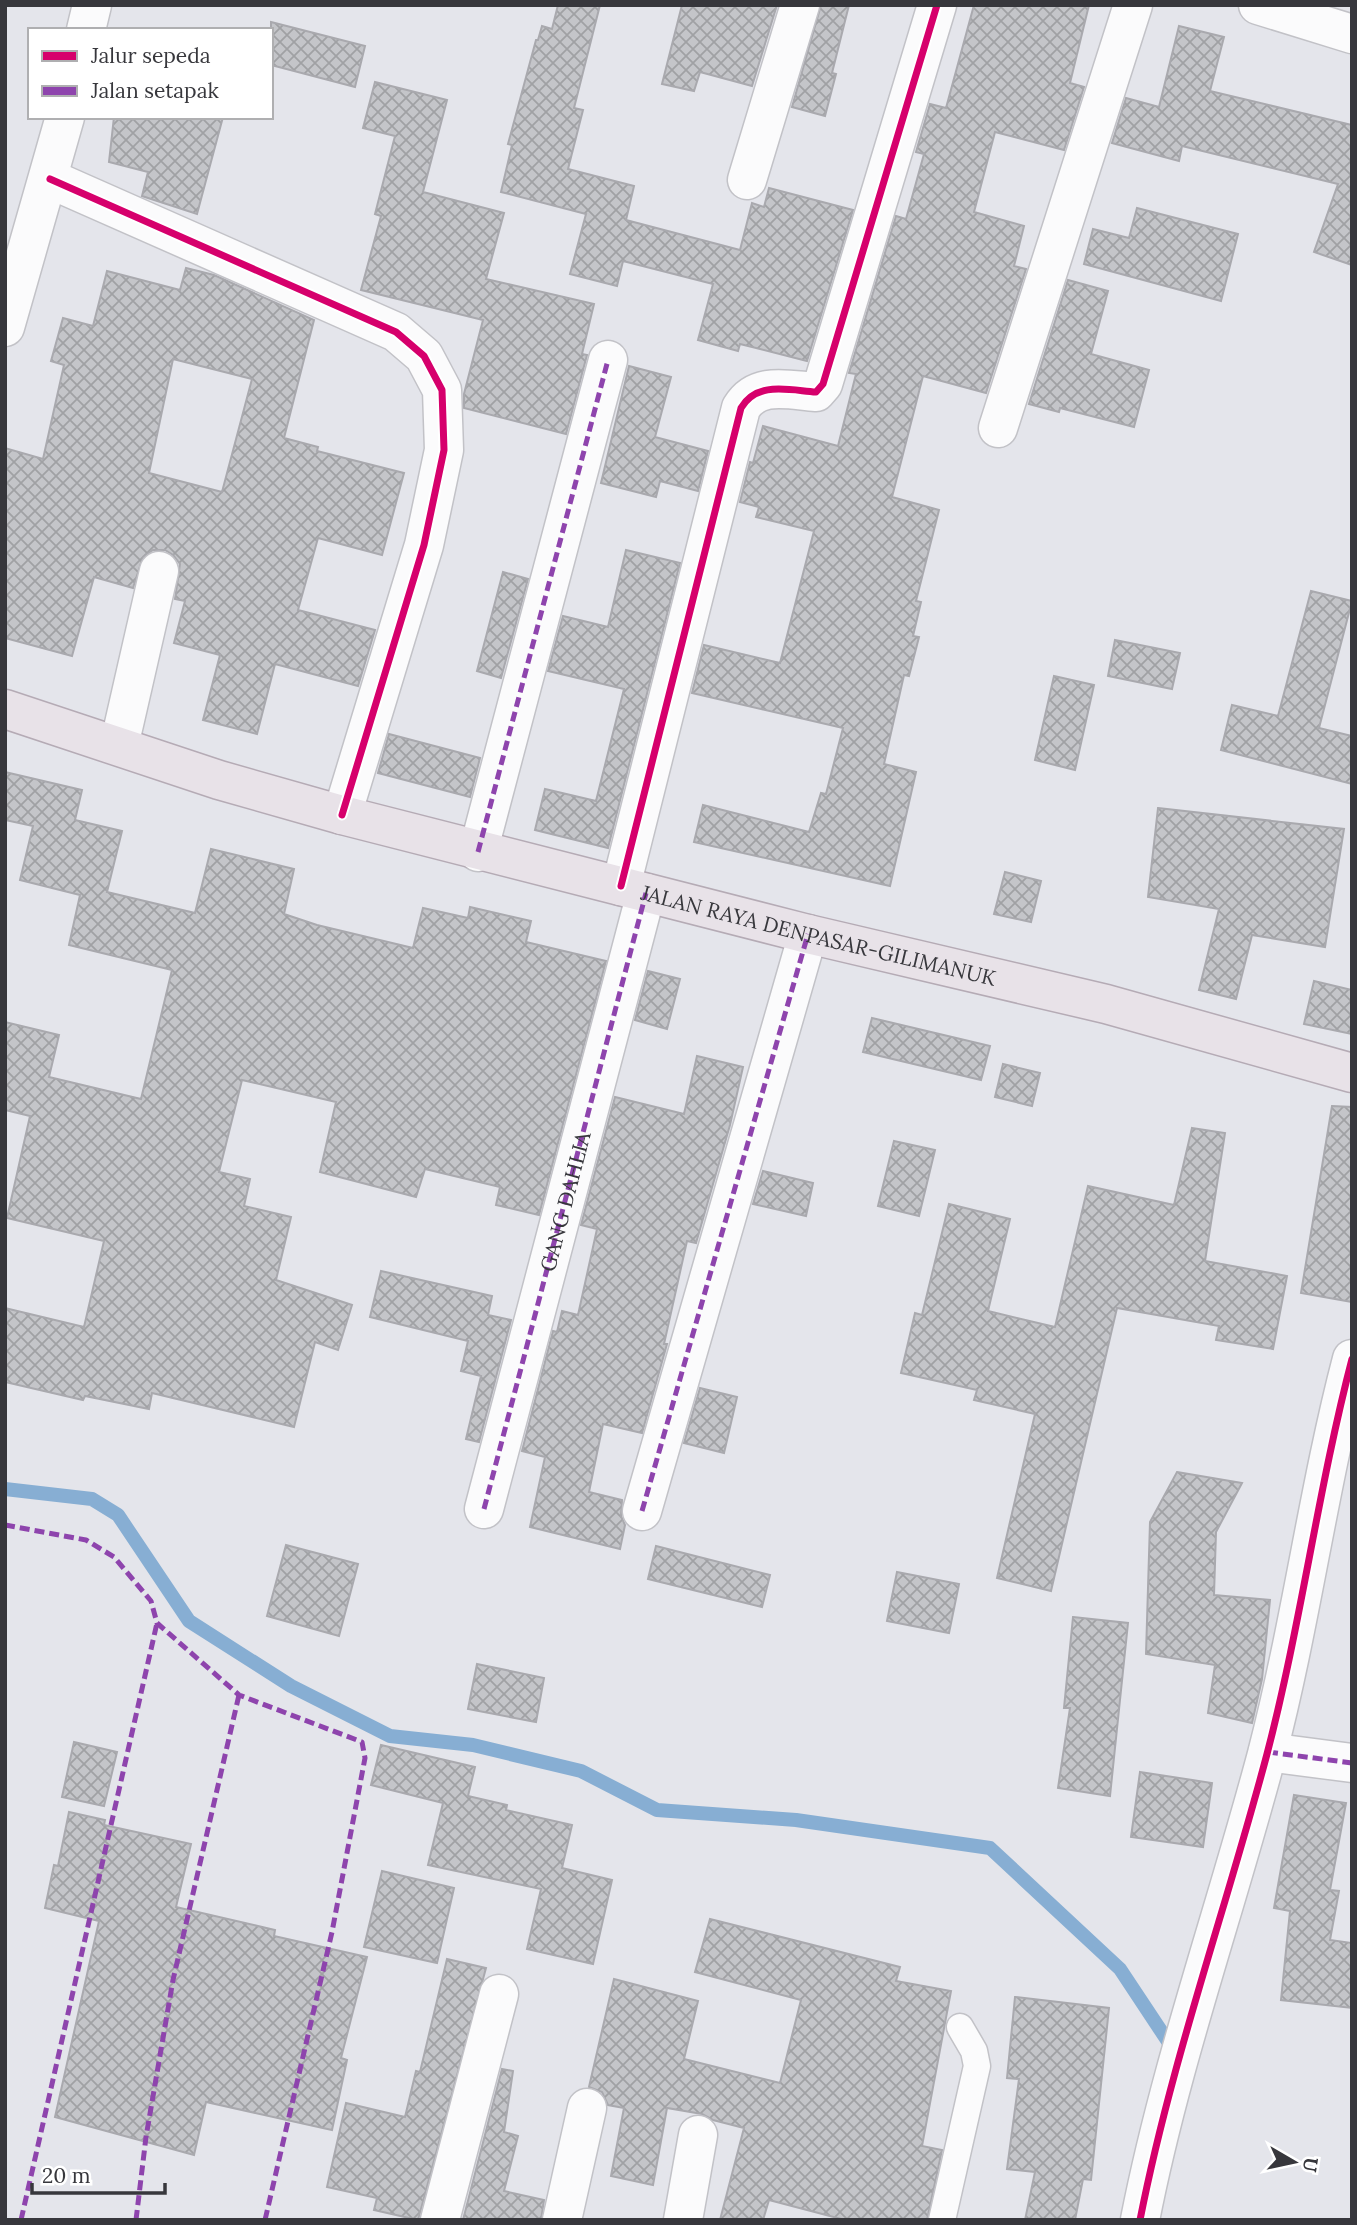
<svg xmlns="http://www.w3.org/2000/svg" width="1357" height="2225" font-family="Lora,serif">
<defs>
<pattern id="building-cross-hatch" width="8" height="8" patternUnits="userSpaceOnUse" patternTransform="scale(1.75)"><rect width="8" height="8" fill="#c4c5c9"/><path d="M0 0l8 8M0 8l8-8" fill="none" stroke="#a0a1a4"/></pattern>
</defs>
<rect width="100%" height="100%" fill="#e4e5eb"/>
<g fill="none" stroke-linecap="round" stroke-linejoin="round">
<path stroke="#87aed3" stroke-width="14" d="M5,1489L92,1499L118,1515L189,1621L291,1686L390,1736L473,1745L581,1771L657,1810L796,1820L990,1848L1120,1969L1175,2052"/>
</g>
<g fill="url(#building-cross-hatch)" stroke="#a9a9ae" stroke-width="2" fill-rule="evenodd">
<path d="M558,5H600L574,108L583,110L568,169L634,186L626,220L740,250L752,203L764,207L769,188L853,210L807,361L740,344L738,351L698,340L713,284L623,261L617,286L570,274L586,214L501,192L512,145L508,144L536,40H538L542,26L552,29Z"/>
<path d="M682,5H777L752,86L700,72L694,91L662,84Z"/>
<path d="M821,5H849L832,73L836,74L825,116L792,107Z"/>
<path d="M974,5H1089L1070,83L1084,87L1064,150L995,132L974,212L1024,226L1014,266L1026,269L986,393L923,376L892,497L939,510L916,601L921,602L913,636L919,637L909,676L904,675L884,764L916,772L890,886L694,842L703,805L809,832L821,793L826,794L843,728L692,693L704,645L780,663L814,531L756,517L759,507L740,502L750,462L753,463L763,426L838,446L856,374L849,373L896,216L906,219L924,154L916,152L930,104L946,108Z"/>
<path d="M271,22L365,46L355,87L271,65Z"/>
<path d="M1179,26L1224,37L1210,91L1352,125V265L1314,252L1338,184L1182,146L1179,161L1112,143L1126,98L1159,107Z"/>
<path d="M375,82L447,100L423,192L504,213L486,279L594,304L582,354L587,355L566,434L464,408V394L483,320L361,290L381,216L375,214L395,136L363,128Z"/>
<path d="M114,117H223L197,214L142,196L148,172L109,162Z"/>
<path d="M1137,208L1238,234L1221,301L1084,264L1093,229L1129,238Z"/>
<path d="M186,268L214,275L314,320L284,438L318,447L317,451L404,473L382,555L318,538L298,610L375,630L358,686L275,664L257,734L203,720L220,655L174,643L185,601L175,599L180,564L173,555L165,550H153L143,557L133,588L94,577L72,656L5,638V448L43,459L64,365L51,361L63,318L93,326L107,271L180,290ZM173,359L252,379L222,492L149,473Z"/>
<path d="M1068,280L1108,291L1091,354L1149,370L1134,427L1060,408L1059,412L1029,404Z"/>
<path d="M629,366L671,377L655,437L708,451L698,491L660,481L656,497L601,483Z"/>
<path d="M626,550L680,563L608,848L535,830L545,789L596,801L624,689L548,671L563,616L608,627Z"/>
<path d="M503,572L528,579L501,678L477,671Z"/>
<path d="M1311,591L1352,601L1319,728L1352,736V784L1221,750L1232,705L1278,716Z"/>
<path d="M1115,640L1180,653L1172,689L1108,676Z"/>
<path d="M1054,676L1094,685L1075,770L1035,760Z"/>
<path d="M389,734L480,758L470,797L378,773Z"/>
<path d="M5,772L82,790L75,820L122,831L107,892L195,913L211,849L294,869L284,914L317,925L413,948L423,908L468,918L470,907L531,921L526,942L606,961L539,1215L496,1205L500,1187L425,1169L416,1197L320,1172L336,1102L242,1080L219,1172L250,1179L244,1206L291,1217L276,1280L352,1305L338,1350L315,1342L294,1427L152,1393L149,1409L85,1396L83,1400L5,1382V1308L84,1327L104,1241L7,1218L30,1116L5,1110V1022L59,1035L49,1077L141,1099L172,970L69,945L80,895L20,880L33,826L5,820Z"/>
<path d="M1158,808L1344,829L1325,947L1252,935L1236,999L1199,990L1219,909L1148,897Z"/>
<path d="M1005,872L1041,881L1031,922L994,914Z"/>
<path d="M648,971L680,979L667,1029L635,1020Z"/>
<path d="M1314,981L1352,990V1034L1304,1024Z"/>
<path d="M872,1018L990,1046L981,1080L863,1052Z"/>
<path d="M697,1056L743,1067L730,1125L696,1243L687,1241L664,1344H667L642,1433L603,1424L589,1492L622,1500L621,1516L625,1525L620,1549L530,1527L545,1457L522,1451L553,1331L557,1332L562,1311L578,1315L597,1229L581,1225L615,1097L684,1114Z"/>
<path d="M1003,1064L1040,1073L1032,1106L995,1097Z"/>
<path d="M1332,1106L1352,1107V1302L1301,1293Z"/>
<path d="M1192,1128L1225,1133L1205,1261L1287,1276L1273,1349L1216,1340L1219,1326L1117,1308L1051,1591L997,1578L1035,1414L974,1400L977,1390L901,1373L915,1313L922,1315L949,1204L1010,1219L988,1311L1055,1327L1088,1186L1174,1205Z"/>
<path d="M894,1141L935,1150L919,1216L878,1206Z"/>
<path d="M763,1171L813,1183L806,1216L753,1204Z"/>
<path d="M381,1271L492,1296L488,1315L511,1320L479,1442L466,1439L481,1376L461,1371L468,1341L370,1317Z"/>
<path d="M700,1388L737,1397L724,1453L684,1443Z"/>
<path d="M1177,1472L1242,1483L1216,1532L1214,1595L1270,1600L1262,1679L1252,1723L1208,1713L1215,1665L1146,1654L1150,1522Z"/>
<path d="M286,1545L358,1564L339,1636L267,1616Z"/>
<path d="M656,1546L770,1575L762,1607L648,1579Z"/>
<path d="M897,1572L959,1584L949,1633L887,1621Z"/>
<path d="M1073,1617L1128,1623L1110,1796L1058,1788L1070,1708H1064Z"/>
<path d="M477,1664L544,1678L536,1722L468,1709Z"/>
<path d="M74,1742L117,1752L104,1806L62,1797Z"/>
<path d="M381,1745L475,1767L468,1796L507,1805L506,1810L572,1825L562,1868L612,1880L593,1964L527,1949L541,1889L428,1865L443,1803L371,1785Z"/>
<path d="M1140,1772L1212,1783L1203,1847L1131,1837Z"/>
<path d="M1294,1795L1346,1803L1330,1890L1339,1891L1330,1940L1352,1943V2008L1281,2000L1290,1911L1274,1908Z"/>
<path d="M69,1812L105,1820L104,1825L191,1844L176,1907L275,1930L274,1936L367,1957L341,2058L347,2060L332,2130L206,2102L194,2155L55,2117L99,1921L45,1908L54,1865L58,1866Z"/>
<path d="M382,1871L454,1888L437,1963L364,1947Z"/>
<path d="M710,1919L900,1967L896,1981L951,1991L922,2146L942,2150L927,2220H845L769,2200L763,2220H720L744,2128L713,2120L702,2114L667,2108L653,2185L611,2176L624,2108L608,2105L602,2092L589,2087L614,1979L698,2001L684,2059L780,2083L801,2000L695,1972Z"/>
<path d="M447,1959L486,1968L418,2220L374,2210L377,2198L327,2187L346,2103L405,2117L416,2071L420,2072Z"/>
<path d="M1015,1997L1109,2008L1091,2180L1083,2179L1075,2220H1025L1035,2172L1007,2169L1019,2079L1007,2078Z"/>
<path d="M502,2069L513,2071L504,2132L518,2136L504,2191L544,2200L541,2220H463Z"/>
</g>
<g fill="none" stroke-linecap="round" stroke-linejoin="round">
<g stroke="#c2c2c7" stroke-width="29">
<path id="service" d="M942,2220L977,2066L974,2051L960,2027"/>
</g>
<g stroke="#c2c2c7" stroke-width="41">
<g id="minor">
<path d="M1258,5L1352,34"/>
<path d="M86,30L92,5"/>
<path d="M50,179L396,332L424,356L442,390L444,450L424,545L342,815"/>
<path d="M747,180L800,5"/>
<path d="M5,327L65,117"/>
<path d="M998,428L1133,5"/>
<path d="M119,746L159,571"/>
<path d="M478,852L608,360"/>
<path d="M621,886L741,408C757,381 788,390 816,392L823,384L937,5"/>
<path id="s1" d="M484,1509L646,893"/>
<path d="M642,1511L808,934"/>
<path d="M1268,1752L1352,1763"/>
<path d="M440,2220L499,1994"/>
<path d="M562,2220L587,2108"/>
<path d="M683,2220L698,2135"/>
<path d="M1140,2220C1171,2062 1226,1909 1267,1754C1301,1624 1318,1489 1352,1359"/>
</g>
</g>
<g stroke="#b5abb5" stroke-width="41">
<g id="trunk">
<path id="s2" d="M5,709L219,780L342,815L808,934L1106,1004L1352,1073"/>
</g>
</g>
<use href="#service" stroke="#fbfbfc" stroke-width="26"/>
<use href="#minor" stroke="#fbfbfc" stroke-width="38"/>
<use href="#trunk" stroke="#e8e2e8" stroke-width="38"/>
<g stroke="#8e44ad" stroke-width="5" stroke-dasharray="10 5" stroke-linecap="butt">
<path d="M478,852L608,360"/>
<path d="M484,1509L646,893"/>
<path d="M642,1511L808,934"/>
<path d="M5,1525L86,1540L114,1557L151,1601L157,1623L239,1695L362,1742L365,1758L332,1932L265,2220"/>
<path d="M1268,1752L1352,1763"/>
<path d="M21,2220L157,1623"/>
<path d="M136,2220L146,2137L173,1980L239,1695"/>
</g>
<g stroke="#fff" stroke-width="11">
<g id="cycleway">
<path d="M50,179L396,332L424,356L442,390L444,450L424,545L342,815"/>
<path d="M621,886L741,408C757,381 788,390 816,392L823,384L937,5"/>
<path d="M1140,2220C1171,2062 1226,1909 1267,1754C1301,1624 1318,1489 1352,1359"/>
</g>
</g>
<use href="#cycleway" stroke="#d6006c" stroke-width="7"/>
</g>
<g text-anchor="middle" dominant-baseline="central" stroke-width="7" stroke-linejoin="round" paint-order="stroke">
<g font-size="21" fill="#37373c" stroke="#fff">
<text stroke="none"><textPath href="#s2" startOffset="845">JALAN RAYA DENPASAR-GILIMANUK</textPath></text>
<text stroke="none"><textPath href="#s1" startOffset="318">GANG DAHLIA</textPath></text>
</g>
</g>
<rect width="1357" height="2225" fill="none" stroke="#37373c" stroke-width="14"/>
<rect x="28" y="28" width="245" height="91" fill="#ffffff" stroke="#afafb1" stroke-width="2"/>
<rect x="42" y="51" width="35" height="10" fill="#d6006c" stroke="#afafb1" stroke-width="2"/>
<text x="91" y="63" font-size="21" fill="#37373c">Jalur sepeda</text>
<rect x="42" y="86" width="35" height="10" fill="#8e44ad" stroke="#afafb1" stroke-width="2"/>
<text x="91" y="98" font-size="21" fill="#37373c">Jalan setapak</text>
<g transform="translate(1294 2162) rotate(99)" stroke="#ffffff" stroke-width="5" paint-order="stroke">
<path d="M0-5L12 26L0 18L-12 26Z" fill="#37373c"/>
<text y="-10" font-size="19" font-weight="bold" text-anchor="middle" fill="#37373c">U</text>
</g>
<path d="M32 2183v10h133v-10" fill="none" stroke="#37373c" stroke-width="3.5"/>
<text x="42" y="2183" font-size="21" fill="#37373c" stroke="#ffffff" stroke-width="5" paint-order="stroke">20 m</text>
</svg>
